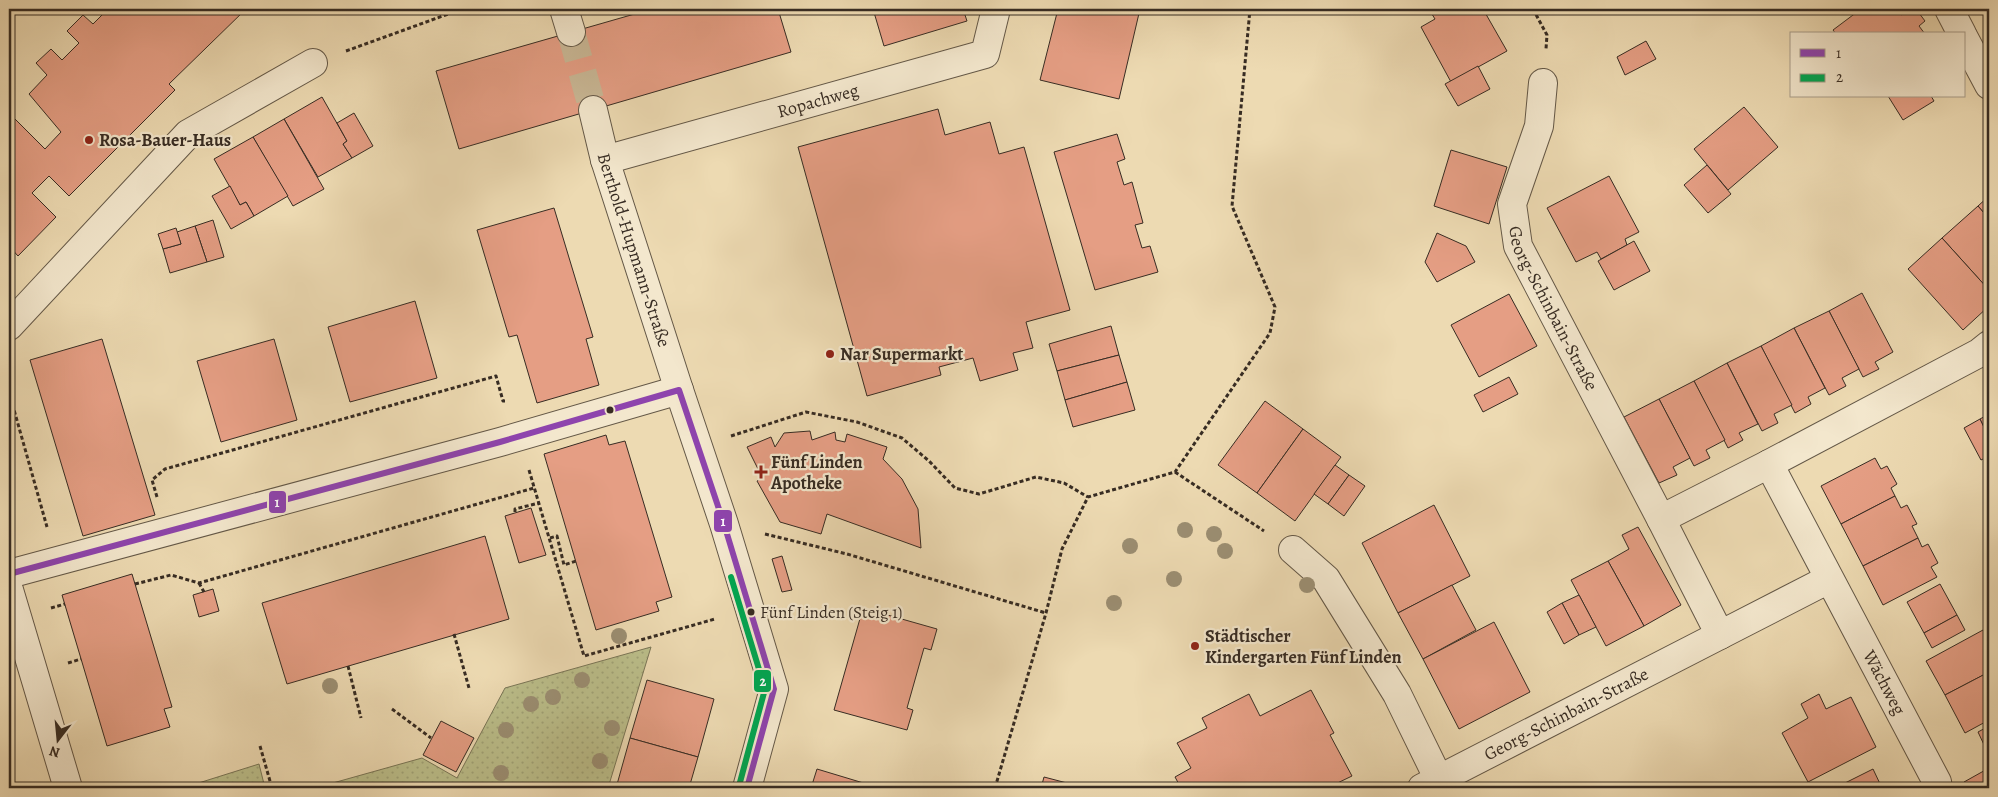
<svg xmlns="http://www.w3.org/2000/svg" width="1998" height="797" font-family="Alegreya,serif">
<defs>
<pattern id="park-dots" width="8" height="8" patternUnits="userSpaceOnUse" patternTransform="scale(1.25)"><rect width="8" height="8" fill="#bbbe8a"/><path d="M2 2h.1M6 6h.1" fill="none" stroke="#a1a377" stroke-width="1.8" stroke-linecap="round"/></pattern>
</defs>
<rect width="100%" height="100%" fill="#eddab2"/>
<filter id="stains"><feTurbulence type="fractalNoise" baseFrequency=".004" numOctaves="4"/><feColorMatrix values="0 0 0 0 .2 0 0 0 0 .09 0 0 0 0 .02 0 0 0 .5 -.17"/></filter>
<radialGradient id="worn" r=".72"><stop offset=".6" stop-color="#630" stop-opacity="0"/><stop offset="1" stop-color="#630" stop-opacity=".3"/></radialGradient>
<g fill="url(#park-dots)" stroke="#797556">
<path d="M651,647L608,788H315L422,758L457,778L505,688Z"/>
<path d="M259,764L265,788H190L189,786Z"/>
</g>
<g fill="#e59e84" stroke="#372c23">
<path d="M108,9H246L169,84L175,90L69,196L49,176L32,193L56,217L18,256L9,246V113L45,149L61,132L29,94L47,75L36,63L51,49L62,60L79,43L67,31L83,15L93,24Z"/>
<path d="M652,9H778L791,52L459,149L436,71Z"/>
<path d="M873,9H963L967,21L884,46Z"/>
<path d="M1058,9H1140L1119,99L1040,80Z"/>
<path d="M1434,9H1483L1507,51L1451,82L1421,27L1435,19L1430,11Z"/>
<path d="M1861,9H1895L1901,15L1909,9H1916L1925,21L1919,26L1925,34H1836L1833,30Z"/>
<path d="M1646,41L1656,59L1625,75L1617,57Z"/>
<path d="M1478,66L1490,89L1458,106L1445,84Z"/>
<path d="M1888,96H1931L1934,101L1903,120Z"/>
<path d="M322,97L347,141L343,144L352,158L318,177L284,119Z"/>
<path d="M1744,107L1778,147L1728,190L1694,149Z"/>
<path d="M938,109L945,135L990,122L999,154L1024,147L1070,310L1026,322L1033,348L1013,353L1018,370L980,381L973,358L939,367L941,375L867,396L798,147Z"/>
<path d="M354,113L373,146L352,158L343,144L347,141L337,123Z"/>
<path d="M284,119L324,189L293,206L253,137Z"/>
<path d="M1117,134L1125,159L1117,162L1124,185L1132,182L1143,223L1135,225L1142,248L1150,246L1158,272L1095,290L1054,152Z"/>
<path d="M253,137L288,196L254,216L246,202L240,205L214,159Z"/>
<path d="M1451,150L1507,167L1489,224L1434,206Z"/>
<path d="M1707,165L1731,194L1708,213L1684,185Z"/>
<path d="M1609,176L1639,232L1625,239L1627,245L1601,259L1597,252L1576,262L1547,208Z"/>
<path d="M230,186L240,205L246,202L254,216L231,229L212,196Z"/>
<path d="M1989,196V219L1978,206Z"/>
<path d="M1978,206L1989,219V290L1942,238Z"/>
<path d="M554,208L593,337L586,339L599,385L537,403L517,335L509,337L477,230Z"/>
<path d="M213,220L224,257L207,262L195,226Z"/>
<path d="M195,226L207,262L170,273L163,249L181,244L177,232Z"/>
<path d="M176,228L181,244L163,249L158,234Z"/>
<path d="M1437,233L1466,246L1475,262L1437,282L1425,262Z"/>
<path d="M1942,238L1989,290V306L1963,330L1908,269Z"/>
<path d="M1634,241L1650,271L1614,290L1598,261Z"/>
<path d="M1862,293L1893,352L1875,362L1879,369L1863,377L1829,311Z"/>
<path d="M1509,294L1537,346L1479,377L1451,325Z"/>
<path d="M415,301L437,378L350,402L328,327Z"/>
<path d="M1829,311L1859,369L1842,378L1846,386L1829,395L1794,328Z"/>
<path d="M1111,326L1119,355L1057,371L1049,344Z"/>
<path d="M1794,328L1825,388L1808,397L1811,404L1795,413L1761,346Z"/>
<path d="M102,339L155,515L83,536L30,360Z"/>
<path d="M274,339L297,420L221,442L197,361Z"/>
<path d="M1761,346L1792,405L1774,414L1778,423L1762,431L1727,363Z"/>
<path d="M1119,355L1127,382L1065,400L1057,371Z"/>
<path d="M1727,363L1758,424L1739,433L1743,440L1728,448L1694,381Z"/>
<path d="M1509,377L1518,394L1483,412L1474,395Z"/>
<path d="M1694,381L1725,440L1706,450L1710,458L1694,466L1659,399Z"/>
<path d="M1127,382L1135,410L1073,427L1065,400Z"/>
<path d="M1659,399L1690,458L1673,467L1677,475L1659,483L1624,417Z"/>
<path d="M1265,401L1303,429L1257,493L1218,465Z"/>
<path d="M1989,414V438L1980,419Z"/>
<path d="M1980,419L1989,438V456L1981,460L1964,428Z"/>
<path d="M1303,429L1341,457L1295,521L1257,493Z"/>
<path d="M810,431L812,440L835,432L836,440L845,442L847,434L887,447L883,459L902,479L918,509L921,548L827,514L821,534L780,522L757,481L762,477L747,447L771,437L775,447L784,433Z"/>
<path d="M606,435L609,445L625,441L672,597L656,602L659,611L596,630L544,454Z"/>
<path d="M1875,458L1881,469L1887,466L1897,484L1891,488L1895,496L1841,524L1821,486Z"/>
<path d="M1335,465L1349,475L1328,504L1314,494Z"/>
<path d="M1349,475L1365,486L1344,516L1328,504Z"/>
<path d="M1895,496L1901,508L1907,505L1917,524L1912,526L1918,538L1863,566L1841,524Z"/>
<path d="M1434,505L1470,576L1398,613L1362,543Z"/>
<path d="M531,508L546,555L519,563L505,516Z"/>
<path d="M1638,527L1681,605L1644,626L1608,561L1629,549L1622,535Z"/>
<path d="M485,536L509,619L287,684L262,603Z"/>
<path d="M1918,538L1922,547L1928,544L1938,563L1931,567L1937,577L1883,605L1863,566Z"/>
<path d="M782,556L792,590L782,592L772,559Z"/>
<path d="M1608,561L1644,626L1606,646L1571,580Z"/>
<path d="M132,574L172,707L164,709L170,727L107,746L62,595Z"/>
<path d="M1940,584L1957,615L1924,633L1907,602Z"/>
<path d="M1452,585L1476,630L1423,659L1398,613Z"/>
<path d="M213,589L219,611L199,617L193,595Z"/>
<path d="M1579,595L1596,627L1579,635L1562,603Z"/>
<path d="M1562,603L1579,635L1564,644L1547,612Z"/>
<path d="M863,608L937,629L931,650L924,648L907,708L913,710L907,730L834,710Z"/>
<path d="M1957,615L1965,630L1932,648L1924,633Z"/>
<path d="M1494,622L1530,692L1459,729L1423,659Z"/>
<path d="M1983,630L1989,642V672L1945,695L1926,661Z"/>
<path d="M1989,672V720L1965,733L1945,695Z"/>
<path d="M647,680L714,699L698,757L630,738Z"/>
<path d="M1311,690L1334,733L1330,735L1352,776L1327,788H1181L1175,777L1191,768L1177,743L1207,728L1202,718L1249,694L1260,716Z"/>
<path d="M1819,694L1826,709L1851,697L1876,747L1808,782L1782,733L1808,718L1801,704Z"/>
<path d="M441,721L474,738L456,772L423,755Z"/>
<path d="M1989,726V747L1986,749L1978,732Z"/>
<path d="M630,738L698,757L689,788H616Z"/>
<path d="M1989,768V788H1967L1964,782Z"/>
<path d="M817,769L880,788H811Z"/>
<path d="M1873,769L1882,788H1835Z"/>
<path d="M1044,777L1086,788H1041Z"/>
</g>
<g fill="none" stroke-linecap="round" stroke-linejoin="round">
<path stroke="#c9b795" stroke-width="28" stroke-dasharray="28 14" stroke-linecap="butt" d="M571,32L593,110"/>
<g stroke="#645847" stroke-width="30">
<g id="minor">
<path d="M564,9L571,32"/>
<path d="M1949,9L1962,34"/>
<path d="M1964,38L1989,85"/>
<path id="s1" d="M1543,83L1539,126L1512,204L1518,246L1661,519"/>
<path id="s2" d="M593,110L605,160L679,390"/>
<path id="s3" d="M605,160L985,54L996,9"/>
<path d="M9,326L188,134L313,63"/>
<path d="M1769,464L1979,353L1989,345"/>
<path d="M1293,550L1326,579L1397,694L1443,788"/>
<path d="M9,574L500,442L679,390L724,524L774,689L747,788"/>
<path id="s4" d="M1829,579L1720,635L1661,519L1769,464L1937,782L1938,788"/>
<path d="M9,590L68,788"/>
<path id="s5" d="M1422,788L1720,635"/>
</g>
</g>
<g stroke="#372c23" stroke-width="3" stroke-dasharray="4 2.5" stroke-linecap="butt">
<path d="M1533,9L1547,35L1546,49"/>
<path d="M346,51L462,9"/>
<path d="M9,392L47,527"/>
<path d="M731,436L806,412L857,422L902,438L929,461L955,488L979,494L1036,477L1064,483L1088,497"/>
<path d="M529,470L584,656L715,619"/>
<path d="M1175,472L1264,531"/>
<path d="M157,497L152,480L165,469L496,376L503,401H505"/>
<path d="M515,512V509L539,503"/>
<path d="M765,534L847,554L1046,613"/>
<path d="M550,538L557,536L564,565L576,561"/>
<path d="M199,583L204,592"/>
<path d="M135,584L171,575L199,583L534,488"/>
<path d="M51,608L65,604"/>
<path d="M454,634L469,688"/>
<path d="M68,663L81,659"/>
<path d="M348,666L361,718"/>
<path d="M392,709L431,738"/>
<path d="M260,746L272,788"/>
<path d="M995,788L1046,613L1062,549L1088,497L1175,472L1270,333L1275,307L1232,206L1250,9"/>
</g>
<use href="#minor" stroke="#f3e7cd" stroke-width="28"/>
<g stroke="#f3e7cd" stroke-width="10">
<path id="bus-1" d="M9,574L500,442L679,390L724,524L774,689L747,788"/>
</g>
<g stroke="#f3e7cd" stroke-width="10">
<path id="bus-2" d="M731,577L765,689L739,786"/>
</g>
<use href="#bus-1" stroke="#8e44ad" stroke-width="6"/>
<use href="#bus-2" stroke="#00a651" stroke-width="6"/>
</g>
<g fill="#9b8e72">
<circle cx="1185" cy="530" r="8"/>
<circle cx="1214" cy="534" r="8"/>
<circle cx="1130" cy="546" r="8"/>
<circle cx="1225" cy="551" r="8"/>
<circle cx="1174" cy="579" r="8"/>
<circle cx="1307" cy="585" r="8"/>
<circle cx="1114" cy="603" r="8"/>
<circle cx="619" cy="636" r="8"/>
<circle cx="582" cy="680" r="8"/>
<circle cx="330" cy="686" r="8"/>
<circle cx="553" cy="697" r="8"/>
<circle cx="531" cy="704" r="8"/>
<circle cx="612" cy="728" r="8"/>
<circle cx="506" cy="730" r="8"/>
<circle cx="600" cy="761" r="8"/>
<circle cx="501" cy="773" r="8"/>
</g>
<g fill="#8f2418" stroke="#f3e7cd" stroke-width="2">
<circle cx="89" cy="140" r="5"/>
<circle cx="830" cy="354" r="5"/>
<path d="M758.5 464.5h5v5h5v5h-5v5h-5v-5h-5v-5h5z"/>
<circle cx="1195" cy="646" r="5"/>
</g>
<g fill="#372c23" stroke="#f3e7cd" stroke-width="2">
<circle cx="610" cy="410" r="4.5"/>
<circle cx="751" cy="612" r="4.5"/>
</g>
<g text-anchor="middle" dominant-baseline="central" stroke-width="4.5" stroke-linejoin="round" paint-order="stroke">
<g font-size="17" fill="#372c23" stroke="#f3e7cd" text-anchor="start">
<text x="760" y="612">Fünf Linden (Steig 1)</text>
</g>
<g font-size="18" fill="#372c23" stroke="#f3e7cd">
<text stroke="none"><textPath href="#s3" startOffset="221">Ropachweg</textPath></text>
<text stroke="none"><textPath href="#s2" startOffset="146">Berthold-Hupmann-Straße</textPath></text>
<text stroke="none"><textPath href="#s1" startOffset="239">Georg-Schinbain-Straße</textPath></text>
<text stroke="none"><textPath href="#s4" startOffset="621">Wächweg</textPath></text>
<text stroke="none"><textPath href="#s5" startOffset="162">Georg-Schinbain-Straße</textPath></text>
</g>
<g font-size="18" font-weight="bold" fill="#372c23" stroke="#f3e7cd" text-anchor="start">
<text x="99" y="140">Rosa-Bauer-Haus</text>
<text x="840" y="354">Nar Supermarkt</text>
<text x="771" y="462">Fünf Linden<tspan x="771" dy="21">Apotheke</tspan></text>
<text x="1205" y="636">Städtischer<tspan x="1205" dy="21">Kindergarten Fünf Linden</tspan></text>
</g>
</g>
<g stroke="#f3e7cd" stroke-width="2">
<rect x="268" y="490" width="19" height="24" rx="5" fill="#8e44ad"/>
<rect x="713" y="509" width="20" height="24" rx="5" fill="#8e44ad"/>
<rect x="753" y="669" width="19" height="24" rx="5" fill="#00a651"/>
</g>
<g font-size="14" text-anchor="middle" font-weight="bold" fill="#fff">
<text x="277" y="507">1</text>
<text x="723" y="526">1</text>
<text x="763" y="686">2</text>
</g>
<rect width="1998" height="797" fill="none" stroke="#eddab2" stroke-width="30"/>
<rect x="10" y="10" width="1978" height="777" fill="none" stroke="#372c23" stroke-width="2.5"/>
<rect x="15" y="15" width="1968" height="767" fill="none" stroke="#372c23"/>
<rect x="1790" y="32" width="175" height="65" fill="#f3e7cd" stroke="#a89c89"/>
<rect x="1800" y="49" width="25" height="8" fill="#8e44ad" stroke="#a89c89"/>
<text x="1836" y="58" font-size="15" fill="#372c23">1</text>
<rect x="1800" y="74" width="25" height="8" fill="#00a651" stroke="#a89c89"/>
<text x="1836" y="82" font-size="15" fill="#372c23">2</text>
<g transform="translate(58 740) rotate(196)" stroke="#f3e7cd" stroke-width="4" paint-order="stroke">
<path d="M0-4L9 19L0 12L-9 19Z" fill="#372c23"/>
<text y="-8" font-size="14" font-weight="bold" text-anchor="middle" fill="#372c23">N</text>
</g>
<rect width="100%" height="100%" filter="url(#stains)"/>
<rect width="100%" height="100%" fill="url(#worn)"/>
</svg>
